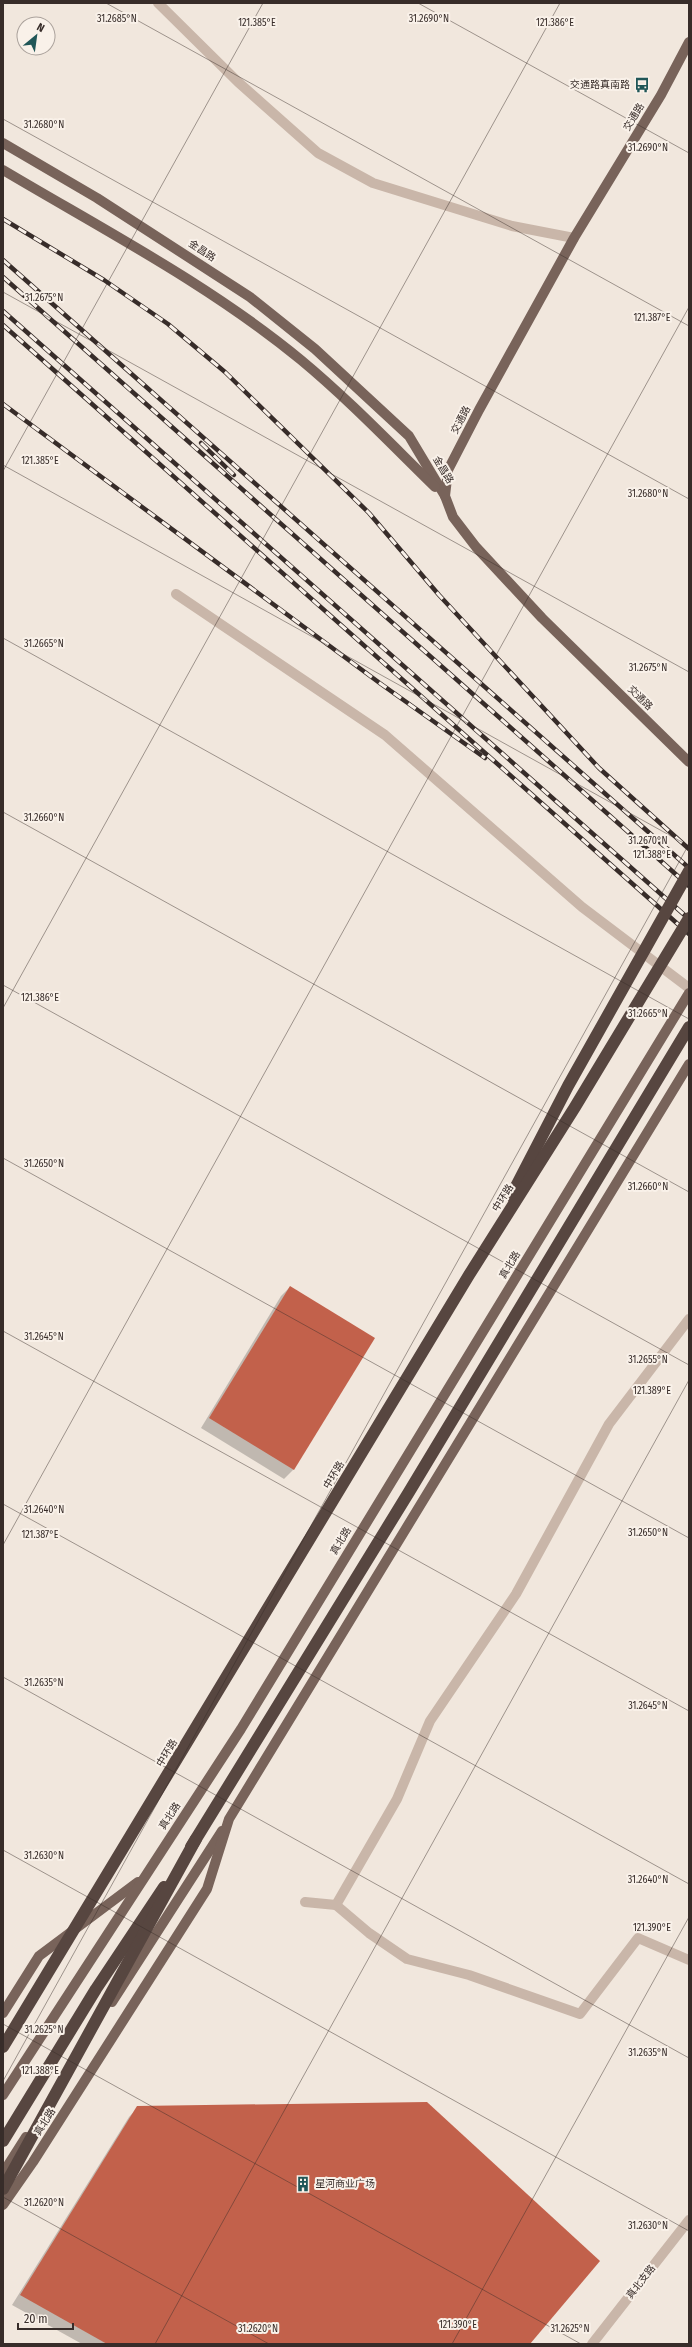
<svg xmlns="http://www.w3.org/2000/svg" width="692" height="2347" font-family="'Fira Sans Condensed','Noto Sans SC',sans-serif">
<rect width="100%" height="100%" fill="#f1e7dd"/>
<g fill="#0003">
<path d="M290,1287L373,1338L293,1470L284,1479L201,1428L281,1296Z"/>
<path d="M138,2107L529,2344H82L12,2305L129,2117Z"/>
</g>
<g fill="#c2614b">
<path d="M290,1286L375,1338L294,1470L209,1418Z"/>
<path d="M427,2102L600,2261L530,2344H107L20,2295L137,2106Z"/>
</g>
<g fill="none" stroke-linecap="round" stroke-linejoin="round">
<g stroke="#c9b6a9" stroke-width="10">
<path d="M158,3L238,82L318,153L373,183L512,226L574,238"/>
<path d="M176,594L385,735L582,907L689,988"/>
<path d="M689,1319L609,1424L516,1594L430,1721L397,1799L336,1905L369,1933L407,1959L469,1975L580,2014L638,1938L689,1960"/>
<path d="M305,1902L336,1905"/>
<path d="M592,2344L689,2220"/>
</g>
<g stroke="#78635a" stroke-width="10">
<path d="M689,42L661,95L574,238L479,410L448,470L445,496L453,517L476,547L542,618L689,762"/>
<path d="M3,143L97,198L250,297L315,349L409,436L445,496"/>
<path d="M3,170C104,230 210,285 301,360C348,399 391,444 435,487"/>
<path d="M112,2002L222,1831"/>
<path d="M3,2013L39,1956L138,1882"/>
<path d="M3,2095L241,1729L689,993"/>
<path d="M3,2173L26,2137"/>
<path d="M3,2205L33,2162L207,1889L229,1819L689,1064"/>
</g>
<g stroke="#574640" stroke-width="12">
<path d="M191,1847L409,1492L689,1027"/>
<path d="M3,2141L96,1989L164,1887"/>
</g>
<g stroke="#372c29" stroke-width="4.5">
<g id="rail">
<path d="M3,219L104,280L168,324L225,372L369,513L439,595L599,768L689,849"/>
<path d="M3,260L689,868"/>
<path d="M3,277L689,886"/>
<path d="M3,311L689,919"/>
<path d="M3,325L689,934"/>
<path d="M3,404L381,684L485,758"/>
<path d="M201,443L234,475"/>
</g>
</g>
<use href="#rail" stroke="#f9f1e9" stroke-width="3" stroke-dasharray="9" stroke-linecap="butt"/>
<g stroke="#574640" stroke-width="12">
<path d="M511,1196L568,1086L689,871"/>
<path d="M3,2047L469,1275L575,1107L689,918"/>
<path d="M3,2189L196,1839"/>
</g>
</g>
<path fill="none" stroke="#372c29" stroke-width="1" stroke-opacity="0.45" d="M106,3L689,326M418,3L689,153M3,119L689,499M3,292L689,672M3,465L689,846M3,471L263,3M3,638L689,1019M3,812L689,1192M3,985L689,1365M3,1008L560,3M3,1158L689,1538M3,1331L689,1711M3,1504L689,1884M3,1545L689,307M3,1677L689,2058M3,1850L689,2231M3,2024L581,2344M3,2081L689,844M3,2197L269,2344M155,2344L689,1380M452,2344L689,1917"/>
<defs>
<g id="bus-bare" transform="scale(1.2)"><path d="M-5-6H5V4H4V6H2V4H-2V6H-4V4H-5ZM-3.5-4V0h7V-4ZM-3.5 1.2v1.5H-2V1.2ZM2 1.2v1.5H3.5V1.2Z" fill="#205657" stroke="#f9f1e9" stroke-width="2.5" paint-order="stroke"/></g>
<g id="building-bare" transform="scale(1.2)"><path d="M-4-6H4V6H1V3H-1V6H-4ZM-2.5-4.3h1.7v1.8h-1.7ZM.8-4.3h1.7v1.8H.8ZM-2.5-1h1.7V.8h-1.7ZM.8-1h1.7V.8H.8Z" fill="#205657" stroke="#f9f1e9" stroke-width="2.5" paint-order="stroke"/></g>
</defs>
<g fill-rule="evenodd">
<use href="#bus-bare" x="642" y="85"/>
<use href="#building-bare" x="303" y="2184"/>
</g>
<g text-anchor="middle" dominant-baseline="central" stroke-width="4" stroke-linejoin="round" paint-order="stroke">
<g font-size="10" fill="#372c29" stroke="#f9f1e9" text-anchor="end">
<text x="630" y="85">交通路真南路</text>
<text x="315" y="2184" text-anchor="start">星河商业广场</text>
</g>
<g font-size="10" fill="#372c29" stroke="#f9f1e9">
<text transform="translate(634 117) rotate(-59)">交通路</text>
<text transform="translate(202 251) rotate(33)">金昌路</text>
<text transform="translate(461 420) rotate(-63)">交通路</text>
<text transform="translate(443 470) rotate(59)">金昌路</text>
<text transform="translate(640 698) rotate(44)">交通路</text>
<text transform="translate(503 1198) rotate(-58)">中环路</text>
<text transform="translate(510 1265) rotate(-59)">真北路</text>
<text transform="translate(334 1475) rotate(-59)">中环路</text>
<text transform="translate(341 1541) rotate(-59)">真北路</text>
<text transform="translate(167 1753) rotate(-59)">中环路</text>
<text transform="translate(170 1816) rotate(-57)">真北路</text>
<text transform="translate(45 2122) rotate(-58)">真北路</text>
<text transform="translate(641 2282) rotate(-52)">真北支路</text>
</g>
</g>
<g font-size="10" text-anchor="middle" fill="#372c29" stroke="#f9f1e9" stroke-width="4" stroke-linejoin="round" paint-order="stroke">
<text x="117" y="22">31.2685°N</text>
<text x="429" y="22">31.2690°N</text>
<text x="257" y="26">121.385°E</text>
<text x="555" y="26">121.386°E</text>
<text x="44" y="128">31.2680°N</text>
<text x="648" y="151">31.2690°N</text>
<text x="44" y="301">31.2675°N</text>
<text x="652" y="321">121.387°E</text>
<text x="40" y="464">121.385°E</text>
<text x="648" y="497">31.2680°N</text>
<text x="44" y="647">31.2665°N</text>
<text x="648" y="671">31.2675°N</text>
<text x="44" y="821">31.2660°N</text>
<text x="648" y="844">31.2670°N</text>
<text x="652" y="858">121.388°E</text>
<text x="40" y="1001">121.386°E</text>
<text x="648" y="1017">31.2665°N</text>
<text x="44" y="1167">31.2650°N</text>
<text x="648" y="1190">31.2660°N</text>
<text x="44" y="1340">31.2645°N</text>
<text x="648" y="1363">31.2655°N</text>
<text x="652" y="1394">121.389°E</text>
<text x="44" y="1513">31.2640°N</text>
<text x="648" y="1536">31.2650°N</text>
<text x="40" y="1538">121.387°E</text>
<text x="44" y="1686">31.2635°N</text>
<text x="648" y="1709">31.2645°N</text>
<text x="44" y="1859">31.2630°N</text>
<text x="648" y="1883">31.2640°N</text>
<text x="652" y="1931">121.390°E</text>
<text x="44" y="2033">31.2625°N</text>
<text x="648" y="2056">31.2635°N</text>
<text x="40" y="2074">121.388°E</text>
<text x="44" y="2206">31.2620°N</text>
<text x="648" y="2229">31.2630°N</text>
<text x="458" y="2328">121.390°E</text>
<text x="258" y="2332">31.2620°N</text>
<text x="570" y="2332">31.2625°N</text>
</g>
<rect width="692" height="2347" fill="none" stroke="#372c29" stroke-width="8"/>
<g transform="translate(36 36) rotate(29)"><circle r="19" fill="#f9f1e9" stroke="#aba29c"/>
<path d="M0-3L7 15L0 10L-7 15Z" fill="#205657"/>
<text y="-6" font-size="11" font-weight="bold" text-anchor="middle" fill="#372c29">N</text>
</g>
<path d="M18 2323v6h55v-6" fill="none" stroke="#372c29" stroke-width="2"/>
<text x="24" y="2323" font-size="12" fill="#372c29" stroke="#f9f1e9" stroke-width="3" paint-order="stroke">20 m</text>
</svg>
